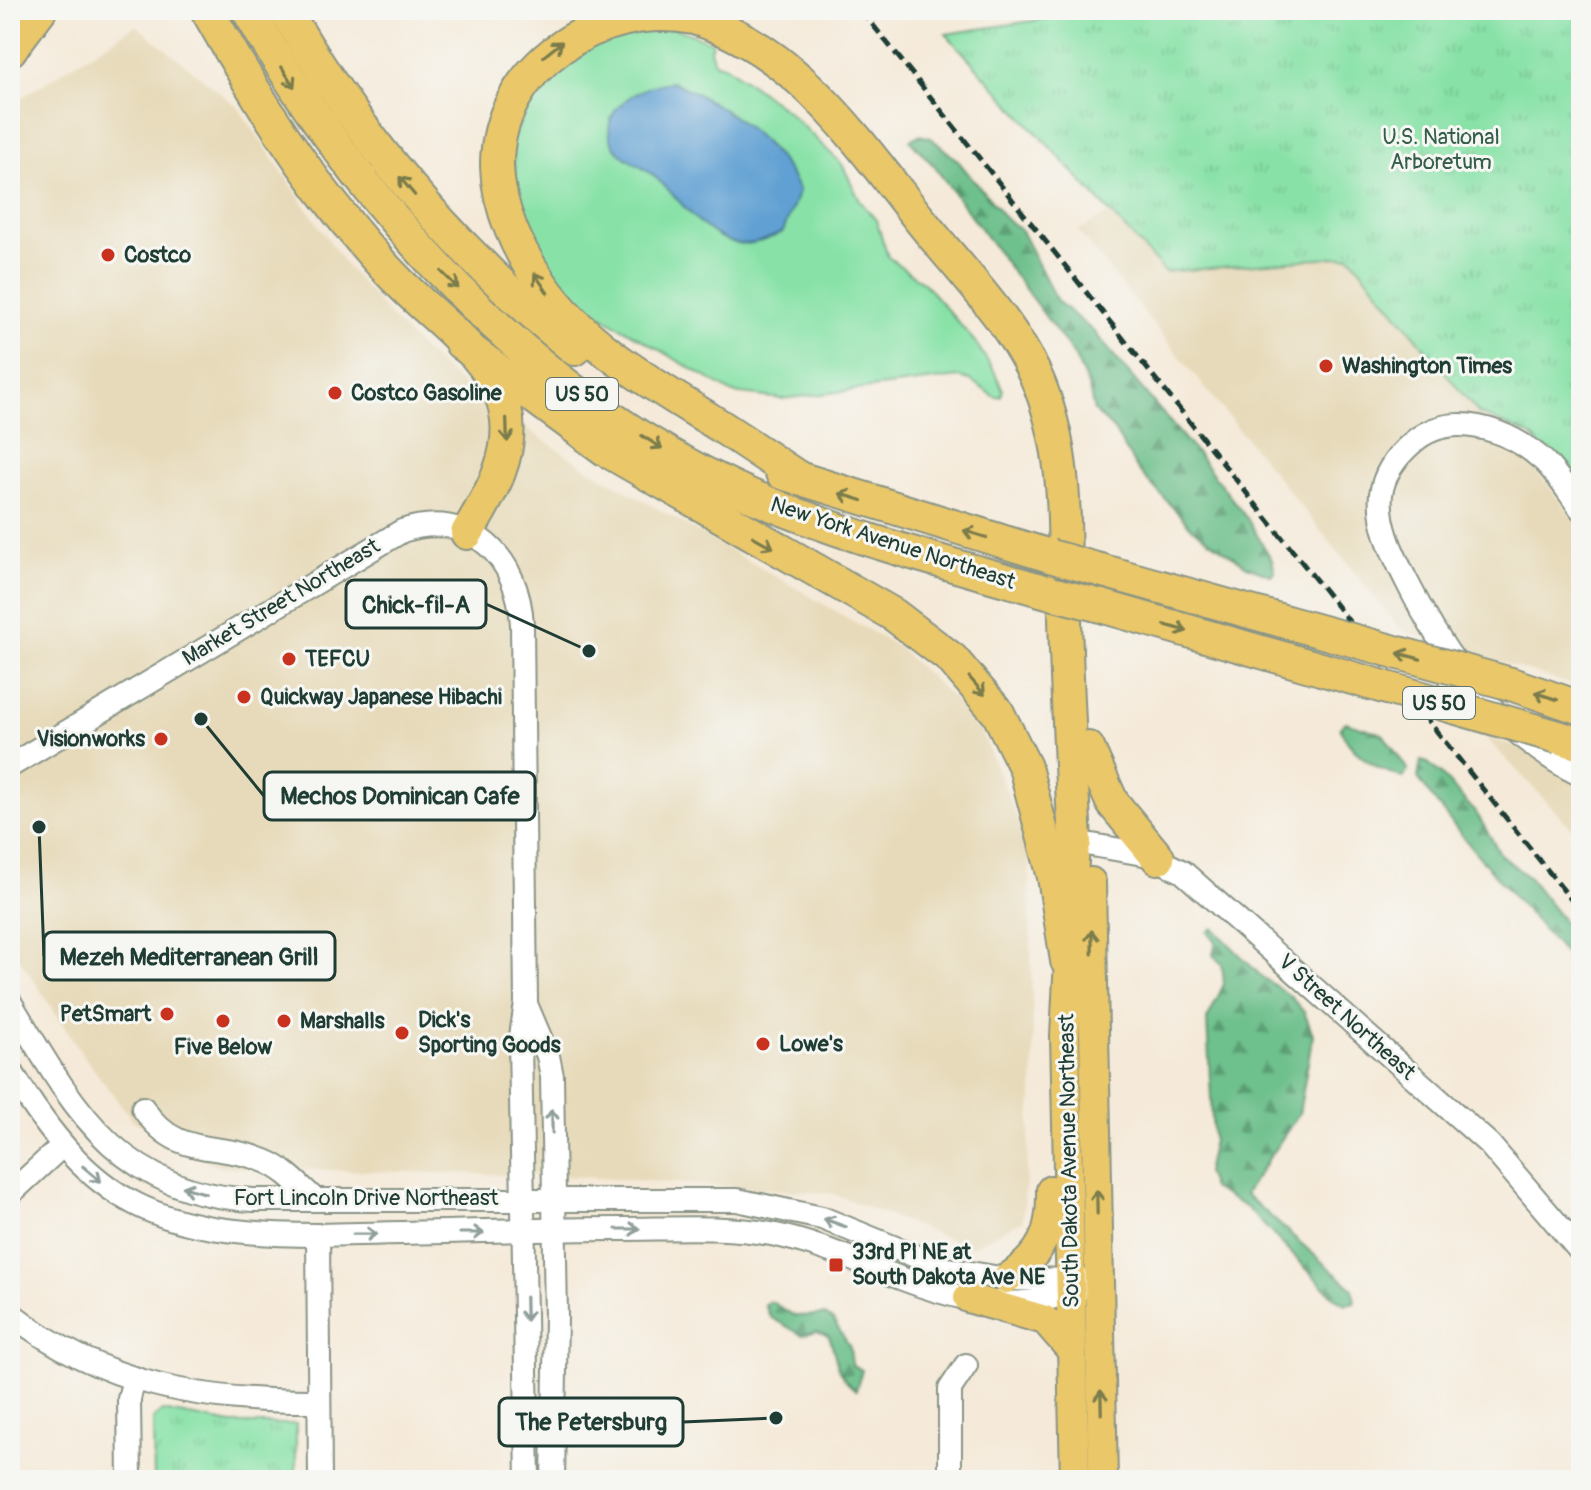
<svg xmlns="http://www.w3.org/2000/svg" width="1591" height="1490" font-family="Pangolin,sans-serif">
<defs>
<pattern id="forest-firs" width="22" height="20" patternUnits="userSpaceOnUse" patternTransform="scale(2)"><rect width="22" height="20" fill="#6ec08c"/><path d="M5 1l3.5 6h-7zM16 11l3.5 6h-7z" fill="#5a9d73"/></pattern>
<pattern id="park-tufts" width="24" height="20" patternUnits="userSpaceOnUse" patternTransform="scale(2)"><rect width="24" height="20" fill="#88e2a7"/><path d="M3 7l-1-3M5 7V3M7 7l1-3M15 17l-1-3M17 17v-4M19 17l1-3" fill="none" stroke="#75c390"/></pattern>
</defs>
<rect width="100%" height="100%" fill="#f6f6f2"/>
<filter id="ink" filterUnits="userSpaceOnUse"><feTurbulence type="fractalNoise" baseFrequency=".0125" numOctaves="2"/><feDisplacementMap in="SourceGraphic" scale="16" xChannelSelector="R" yChannelSelector="G"/><feConvolveMatrix kernelMatrix="1 2 1 2 8 2 1 2 1" color-interpolation-filters="sRGB"/></filter>
<filter id="wash" filterUnits="userSpaceOnUse"><feTurbulence type="fractalNoise" baseFrequency=".006" numOctaves="4" result="noise"/><feDisplacementMap in="SourceGraphic" scale="32" xChannelSelector="R" yChannelSelector="G"/><feGaussianBlur stdDeviation="1.8" result="paint"/><feColorMatrix in="noise" values="0 0 0 0 0 0 0 0 0 0 0 0 0 0 0 0 0 1.4 0 .05"/><feComposite in="paint" operator="in"/></filter>
<g filter="url(#wash)">
<rect width="100%" height="100%" fill="#f5ead9"/>
<g fill="#e7daba">
<path d="M136,25L238,107L348,268L411,339L469,391L582,465L898,647L977,721L1028,844L1034,1069L1023,1220L971,1247L831,1193L583,1177L219,1167L133,1121L82,1054L10,944V105Z"/>
<path d="M1110,213L1165,272L1350,256L1479,413L1524,455L1581,527V688L1401,630L1078,231Z"/>
<path d="M1485,737L1534,752L1549,767L1581,788V838Z"/>
</g>
<path fill="#88e2a7" stroke="#54906e" stroke-width="2" d="M672,27L712,42L710,50L714,62L726,66L787,111L842,164L860,201L876,220L888,257L925,284L976,343L995,373L1003,390L1001,396L995,397L970,380L959,377L782,399L733,393L566,295L543,260L520,211L511,142L538,85L608,31Z"/>
<g fill="url(#forest-firs)" stroke="#467e60" stroke-width="2">
<path d="M919,135L931,138L957,160L1007,220L1020,229L1057,301L1093,331L1203,461L1248,520L1272,560L1275,572L1271,575L1247,566L1192,528L1137,469L1114,430L1094,411L1089,388L1074,355L934,166L910,140Z"/>
<path d="M1346,722L1383,734L1408,770L1403,778C1377,769 1350,755 1340,728Z"/>
<path d="M1421,761L1428,763L1441,774L1477,814L1501,855L1530,879L1578,940L1579,950L1572,957H1568C1516,899 1463,842 1418,778Z"/>
<path d="M1213,928L1262,977L1289,995L1304,1012L1313,1034L1299,1113L1245,1194L1353,1289L1355,1302L1346,1304L1335,1298L1247,1208L1212,1188L1206,1173L1213,1140L1207,1020L1224,984L1222,964L1213,955L1216,941L1208,932Z"/>
<path d="M770,1301L795,1316L825,1315L833,1320L850,1347L852,1365L862,1370L856,1390C834,1375 838,1358 829,1336L817,1331L802,1335L770,1317L765,1305Z"/>
</g>
<g fill="url(#park-tufts)" stroke="#54906e" stroke-width="2">
<path d="M1104,10H1581V495L1532,436L1479,414L1350,256L1165,272L946,34Z"/>
<path d="M162,1411L232,1424H296V1480H154L153,1419Z"/>
</g>
<path fill="#61a0d3" stroke="#406e84" stroke-width="2" d="M673,82C721,104 777,140 799,191L783,232C769,239 751,247 735,243C699,234 678,194 650,173C637,163 619,158 612,142C597,107 646,83 673,82Z"/>
</g>
<g filter="url(#ink)">
<g fill="none" stroke-linecap="round" stroke-linejoin="round">
<g stroke="#8a9486" stroke-width="26">
<g id="minor">
<path d="M1581,509C1569,493 1558,475 1544,461C1510,430 1451,408 1412,443C1397,456 1384,474 1381,494C1378,524 1393,554 1406,580C1445,658 1500,736 1581,775"/>
<path d="M10,766L402,531C471,508 519,558 522,625L526,1003L520,1043L528,1480"/>
<path d="M1075,842L1149,855L1183,872L1489,1144L1581,1252"/>
<path d="M10,1002C73,1107 117,1193 254,1200H737L822,1218L947,1269L1006,1279L1086,1280"/>
<path d="M526,1004L548,1056L552,1076L556,1317L553,1480"/>
<path d="M10,1069C93,1209 160,1234 318,1235C419,1233 520,1229 620,1229C670,1229 722,1225 771,1234C876,1254 971,1337 1084,1287"/>
<path d="M143,1108C177,1160 217,1141 265,1161C285,1169 299,1185 314,1199"/>
<path d="M10,1194L62,1146"/>
<path d="M318,1235L320,1480"/>
<path d="M10,1313C103,1386 205,1402 319,1401"/>
<path d="M130,1480L129,1399L134,1378"/>
<path d="M950,1480V1389L966,1365"/>
</g>
</g>
<g stroke="#8a9486" stroke-width="32">
<g id="major">
<path d="M1091,882L1103,1480"/>
<path d="M1006,1279C1042,1255 1052,1233 1051,1190"/>
<path d="M968,1298L1045,1320L1072,1351"/>
<path d="M1075,1480L1065,1036L1075,842"/>
</g>
</g>
<g stroke="#8a9486" stroke-width="36">
<g id="highway">
<path d="M207,10C246,79 287,147 336,209C356,235 377,260 400,283C435,319 493,357 505,408C516,453 490,495 467,533"/>
<path d="M248,10C360,205 527,392 734,488C835,535 944,562 1051,593"/>
<path d="M285,10C361,141 457,253 575,349"/>
<path d="M10,50L40,10"/>
<path d="M461,343L606,450L894,615L952,659L998,713L1025,767L1054,877L1067,961"/>
<path d="M782,473L1050,556"/>
<path d="M802,480C771,460 740,438 709,419C648,381 584,345 542,285C518,251 498,208 497,166C496,67 600,0 694,18C798,50 857,141 921,221C964,275 1022,331 1044,397C1069,468 1064,544 1065,618C1067,693 1071,768 1075,842"/>
<path d="M1100,570L1283,621"/>
<path d="M1101,606L1321,669"/>
<path d="M1511,684L1581,708"/>
<path d="M1558,737L1581,744"/>
<path d="M1088,748L1112,802L1158,858"/>
</g>
</g>
<use href="#minor" stroke="#fff" stroke-width="22"/>
<use href="#major" stroke="#eac769" stroke-width="28"/>
<use href="#highway" stroke="#eac769" stroke-width="32"/>
<path stroke="#1f3d34" stroke-width="5" stroke-dasharray="12 6" stroke-linecap="butt" d="M861,10L1581,912"/>
<g stroke="#8a9486" stroke-width="36" stroke-linecap="butt">
<g id="highway-bridge">
<path d="M1050,556L1100,570"/>
<path d="M1051,593L1101,606"/>
<path d="M1283,621L1511,684"/>
<path d="M1321,669L1558,737"/>
</g>
</g>
<use href="#highway-bridge" stroke="#eac769" stroke-width="32"/>
</g>
<defs><path id="oneway-shaft" d="M-6 0H5M1.5-3L5.5 0L1.5 3" fill="none" stroke-width="1.6" stroke-linecap="round" stroke-linejoin="round" transform="scale(2)"/></defs>
<g stroke="#7a7b4c">
<use href="#oneway-shaft" transform="translate(553 49) rotate(-39)"/>
<use href="#oneway-shaft" transform="translate(288 77) rotate(58)"/>
<use href="#oneway-shaft" transform="translate(407 186) rotate(-130)"/>
<use href="#oneway-shaft" transform="translate(450 280) rotate(45)"/>
<use href="#oneway-shaft" transform="translate(541 283) rotate(-124)"/>
<use href="#oneway-shaft" transform="translate(507 430) rotate(88)"/>
<use href="#oneway-shaft" transform="translate(652 442) rotate(32)"/>
<use href="#oneway-shaft" transform="translate(851 497) rotate(-163)"/>
<use href="#oneway-shaft" transform="translate(975 534) rotate(-163)"/>
<use href="#oneway-shaft" transform="translate(763 542) rotate(29)"/>
<use href="#oneway-shaft" transform="translate(1176 628) rotate(16)"/>
<use href="#oneway-shaft" transform="translate(1409 656) rotate(-165)"/>
<use href="#oneway-shaft" transform="translate(977 686) rotate(49)"/>
<use href="#oneway-shaft" transform="translate(1546 696) rotate(-162)"/>
<use href="#oneway-shaft" transform="translate(1092 942) rotate(-91)"/>
<use href="#oneway-shaft" transform="translate(1097 1202) rotate(-91)"/>
<use href="#oneway-shaft" transform="translate(1101 1402) rotate(-91)"/>
</g>
<g stroke="#8f9e9a">
<use href="#oneway-shaft" transform="translate(552 1121) rotate(-91)"/>
<use href="#oneway-shaft" transform="translate(92 1174) rotate(40)"/>
<use href="#oneway-shaft" transform="translate(194 1190) rotate(-164)"/>
<use href="#oneway-shaft" transform="translate(835 1223) rotate(-160)"/>
<use href="#oneway-shaft" transform="translate(628 1229)"/>
<use href="#oneway-shaft" transform="translate(472 1233)"/>
<use href="#oneway-shaft" transform="translate(365 1234) rotate(-1)"/>
<use href="#oneway-shaft" transform="translate(526 1309) rotate(89)"/>
</g>
</g>
<g fill="#c8321e" stroke="#f6f6f2" stroke-width="3">
<circle cx="108" cy="255" r="8"/>
<circle cx="1326" cy="366" r="8"/>
<circle cx="335" cy="393" r="8"/>
<circle cx="289" cy="659" r="8"/>
<circle cx="244" cy="697" r="8"/>
<circle cx="161" cy="739" r="8"/>
<circle cx="167" cy="1014" r="8"/>
<circle cx="223" cy="1021" r="8"/>
<circle cx="284" cy="1021" r="8"/>
<circle cx="402" cy="1033" r="8"/>
<circle cx="763" cy="1044" r="8"/>
<rect x="828" y="1257" width="16" height="16" rx="4"/>
</g>
<g text-anchor="middle" dominant-baseline="central" stroke-width="6" stroke-linejoin="round" paint-order="stroke">
<g fill="#f6f6f2" stroke="#60746d" stroke-width="2">
<rect x="546" y="378" width="72" height="32" rx="6"/>
<rect x="1403" y="687" width="72" height="32" rx="6"/>
</g>
<g font-size="20" font-weight="bold" fill="#1f3d34">
<text x="582" y="394">US 50</text>
<text x="1439" y="703">US 50</text>
</g>
<g font-size="22" fill="#345e4b" stroke="#f6f6f2">
<text x="1441" y="137">U.S. National<tspan x="1441" dy="25">Arboretum</tspan></text>
</g>
<g font-size="22" font-weight="bold" fill="#1f3d34" stroke="#f6f6f2" text-anchor="start">
<text x="124" y="255">Costco</text>
<text x="1342" y="366">Washington Times</text>
<text x="351" y="393">Costco Gasoline</text>
<text x="305" y="659">TEFCU</text>
<text x="260" y="697">Quickway Japanese Hibachi</text>
<text x="145" y="739" text-anchor="end">Visionworks</text>
<text x="151" y="1014" text-anchor="end">PetSmart</text>
<text x="418" y="1020">Dick's<tspan x="418" dy="25">Sporting Goods</tspan></text>
<text x="300" y="1021">Marshalls</text>
<text x="779" y="1044">Lowe's</text>
<text x="223" y="1047" text-anchor="middle">Five Below</text>
<text x="852" y="1252">33rd Pl NE at<tspan x="852" dy="25">South Dakota Ave NE</tspan></text>
</g>
<g font-size="22" fill="#1f3d34" stroke="#f6f6f2">
<text transform="translate(893 543) rotate(18)">New York Avenue Northeast</text>
<text transform="translate(281 602) rotate(-31)">Market Street Northeast</text>
<text transform="translate(1347 1017) rotate(42)">V Street Northeast</text>
<text transform="translate(1069 1161) rotate(-91)">South Dakota Avenue Northeast</text>
<text x="366" y="1198">Fort Lincoln Drive Northeast</text>
</g>
</g>
<path fill="none" stroke="#1f3d34" stroke-width="3" d="M589 651L486 604M201 719L264 796M39 827L44 956M776 1418L683 1422"/>
<g fill="#1f3d34" stroke="#f6f6f2" stroke-width="3">
<circle cx="589" cy="651" r="8"/>
<circle cx="201" cy="719" r="8"/>
<circle cx="39" cy="827" r="8"/>
<circle cx="776" cy="1418" r="8"/>
</g>
<g fill="#f6f6f2" stroke="#1f3d34" stroke-width="3">
<rect x="346" y="580" width="140" height="48" rx="8"/>
<rect x="264" y="772" width="271" height="48" rx="8"/>
<rect x="44" y="932" width="291" height="48" rx="8"/>
<rect x="499" y="1398" width="184" height="48" rx="8"/>
</g>
<g font-size="24" text-anchor="middle" font-weight="bold" fill="#1f3d34">
<text x="416" y="613">Chick-fil-A</text>
<text x="400" y="804">Mechos Dominican Cafe</text>
<text x="189" y="965">Mezeh Mediterranean Grill</text>
<text x="591" y="1430">The Petersburg</text>
</g>
<rect width="1591" height="1490" fill="none" stroke="#f6f6f2" stroke-width="40"/>
</svg>
